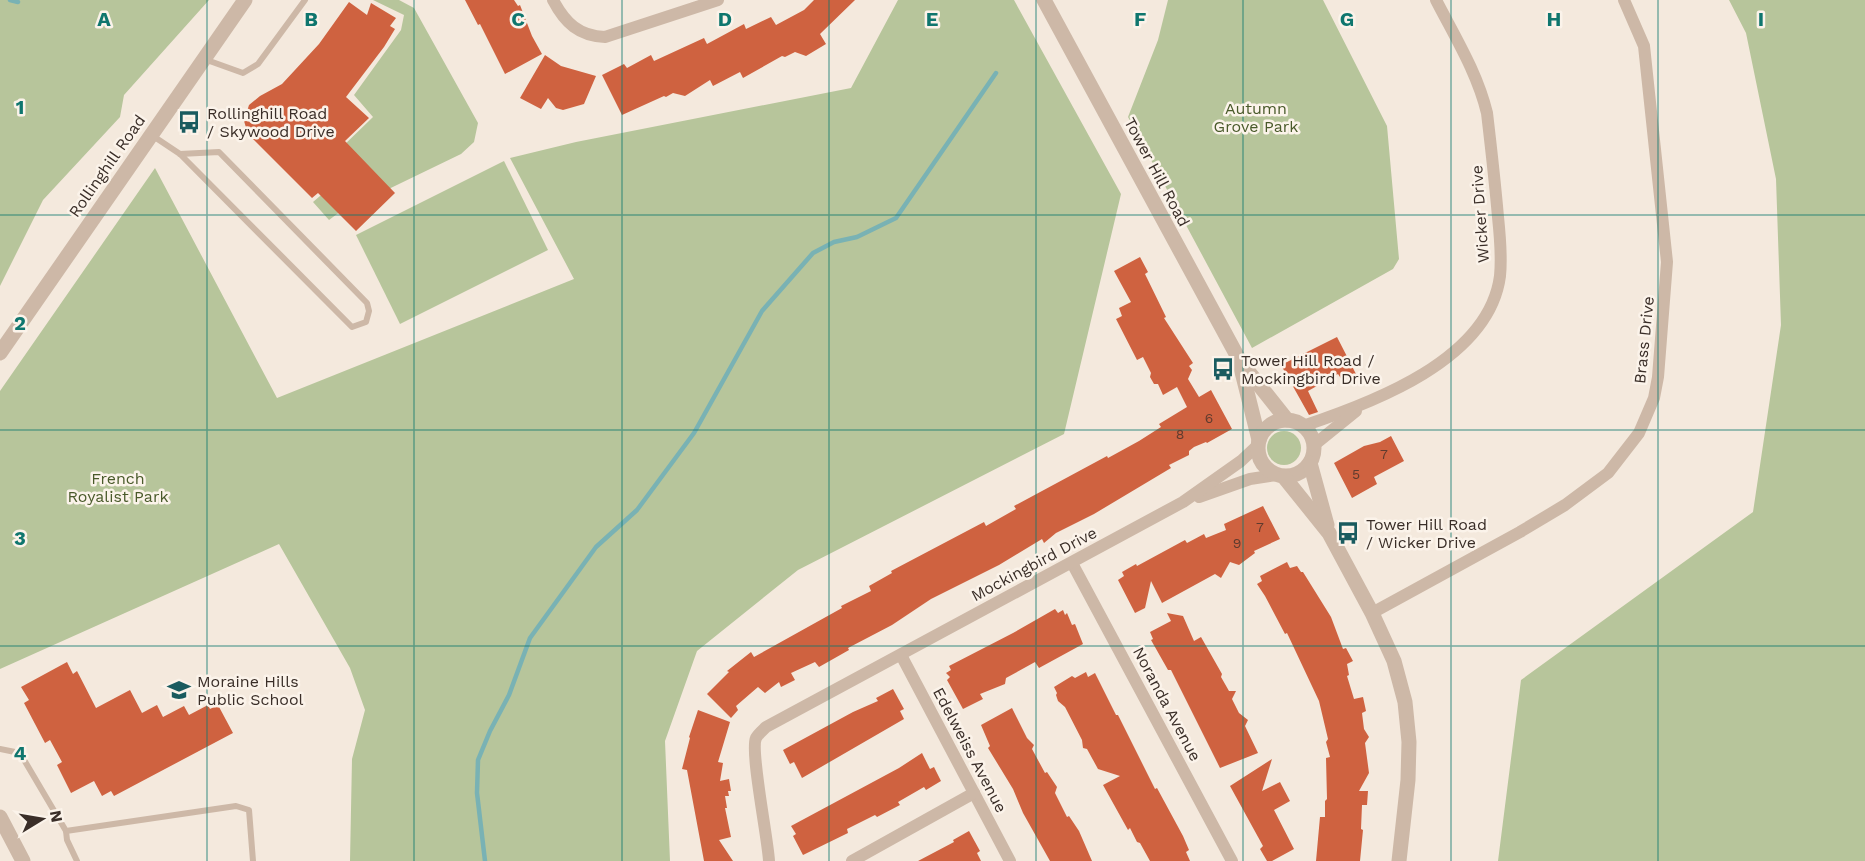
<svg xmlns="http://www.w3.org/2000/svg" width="1865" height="861" font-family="'Work Sans',sans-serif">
<rect width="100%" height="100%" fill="#f4e9dd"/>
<g fill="#b7c59b">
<path d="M0,0H209L124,95L120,117L43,200L0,286Z"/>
<path d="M373,0H399L414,8L478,123L474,142L461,154L337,214L329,220L313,202L341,178L340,149L373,117L354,95L401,30L404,15Z"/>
<path d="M898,0H1014L1121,194L1064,434L798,570L697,651L665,741L670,861H350L352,759L365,710L350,668L279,544L0,669V391L155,168L277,398L574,279L510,158L576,142L851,88Z"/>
<path d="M1168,0H1323L1387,126L1399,259L1393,269L1252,348L1128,117L1158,40Z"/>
<path d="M1729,0H1865V861H1498L1521,680L1753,512L1781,325L1776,179L1746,33Z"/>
<path d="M504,161L548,250L400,324L356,235Z"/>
<circle cx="1284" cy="448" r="17"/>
</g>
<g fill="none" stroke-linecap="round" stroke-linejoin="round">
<g stroke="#79b2b4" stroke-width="4.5">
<path d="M10,0L18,2"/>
<path d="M485,861L477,793L478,760L490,731L509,695L530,638L596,547L637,510L694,433L762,311L813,253L834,242L857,237L896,218L996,73"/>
</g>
</g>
<g fill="#cf6240">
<path d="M465,0H514L518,6L520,5L532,36L542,54L505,74L480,24L478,25Z"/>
<path d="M814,0H855L820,34L826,44L806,56L795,52L785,57L782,56L743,78L740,72L713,86L710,80L685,96L673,93L666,97L664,96L622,115L602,75L624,64L627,68L651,55L654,61L704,38L707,44L744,24L746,29L771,17L776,25L804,10Z"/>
<path d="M349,2L367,15L371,3L396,18L390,26L395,29L384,47L346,97L369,118L345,141L395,193L356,231L318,193L312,198L248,134L244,121L249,105L260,96L282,84L319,44Z"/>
<path d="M545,55L561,66L596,76L584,104L563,110L556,108L548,98L541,109L520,98Z"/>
<path d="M1140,257L1148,272L1145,274L1166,317L1164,318L1193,363L1189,366L1192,370L1188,379L1199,397L1211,390L1232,429L1207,443L1206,442L1194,447L1189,451V455L1169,465L1171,468L1094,514L1056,533L1044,543L1042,539L999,565L931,599L892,625L848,648L849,650L819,667L815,662L791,673L795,680L781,687L779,682L765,693L758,687L736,706L738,710L731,718L707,694L729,672L727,671L751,652L754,657L842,608L841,606L871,591L869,586L892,573L891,571L984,522L986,526L1016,509L1014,506L1107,456L1108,458L1139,441L1161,427L1159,424L1187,407L1177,387L1163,395L1158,384H1154L1150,377L1151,373L1143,357L1137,360L1116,319L1122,316L1119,308L1131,302L1114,271Z"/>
<path d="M1337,337L1356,374L1342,380L1338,374L1308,391L1318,412L1309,415L1281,365Z"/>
<path d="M1391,436L1404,461L1374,477L1377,484L1352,498L1334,463L1364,446L1380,442Z"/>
<path d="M1263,506L1280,539L1254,551L1255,553L1239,565L1230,562L1221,578L1215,574L1162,603L1151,581L1145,608L1135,613L1118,580L1124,576L1122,572L1136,564L1137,566L1185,540L1187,543L1204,534L1206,538L1226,530L1224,524Z"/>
<path d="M1287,562L1290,568L1297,566L1301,572H1303L1331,617L1343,649L1346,648L1353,661L1347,664L1349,675L1347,676L1354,699L1363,697L1366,711L1362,713L1364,729L1369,737L1365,743L1369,773L1359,791H1368L1367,805H1362L1361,829L1363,830L1360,861H1316L1320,817H1325V801L1327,799L1326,758L1330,757L1326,742L1328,739L1319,701L1287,633L1285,634L1265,596L1257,584L1262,581L1260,576Z"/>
<path d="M1055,609L1058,613L1063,610L1065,615L1067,613L1072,625L1075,624L1083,644L1039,668L1035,662L1006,678L1005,684L980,694L983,699L963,709L947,680L950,677L946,673L951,670L949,666L1013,633Z"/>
<path d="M1167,613L1183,616L1194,641L1201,637L1222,674L1221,677L1229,691H1236L1232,699L1239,713L1248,720L1245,726L1258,753L1220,768L1171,670H1168L1151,640L1153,639L1150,632L1171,621Z"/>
<path d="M67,662L73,674L77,671L96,708L130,690L142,713L157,705L163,717L184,706L189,715L208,705L210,709L218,705L233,733L114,796L111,791L102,796L94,781L71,793L57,765L62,762L50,740L45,743L24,703L29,700L21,687Z"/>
<path d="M1086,672L1088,677L1095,673L1116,715H1118L1155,789L1157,788L1183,836L1189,850L1186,852L1190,861H1150L1140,843L1137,842L1130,828L1128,830L1103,785L1120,776L1098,769L1087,749L1083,748L1082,740L1065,707L1058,701L1056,695L1057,693L1054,687L1072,676L1075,678Z"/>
<path d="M893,689L904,709L900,711L904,719L802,778L794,762L790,764L783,750L853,712L878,701L876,698Z"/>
<path d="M1012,708L1027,738L1034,745L1032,749L1045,773L1047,772L1057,787L1055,793L1067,817L1069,816L1079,831L1092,861H1050L1023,813L1013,789L988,748L990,746L981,725Z"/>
<path d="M698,710L730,722L718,762L723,763L720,781L729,779L731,791H728L729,796H725L727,808H725L731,837L719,840L733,861H704L687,770L682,769L690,738L689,737Z"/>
<path d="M922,753L930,769L934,767L941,781L926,790L924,787L898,802L900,805L877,817L875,815L847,829L848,833L803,855L793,836L796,834L791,826L899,768Z"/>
<path d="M1272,759L1262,791L1280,782L1290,801L1274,810L1294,849L1272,861H1267L1260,849L1263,846L1230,786Z"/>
<path d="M969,831L980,851L977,853L981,861H918L954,842L953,840Z"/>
</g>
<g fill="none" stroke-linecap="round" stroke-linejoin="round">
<g stroke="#cdb8a7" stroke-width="6">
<path d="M204,59L243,73L258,64L305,0"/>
<path d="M153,136L180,154L352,327L366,322L369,311L367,303L219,152L180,154"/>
<path d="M0,749L20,753L66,831L236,806L249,810L253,861"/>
<path d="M66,831L67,840L77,861"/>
</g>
<g stroke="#cdb8a7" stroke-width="12">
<path d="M553,0C565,23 579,36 605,37L718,0"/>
<path d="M1303,426C1372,403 1489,360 1500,276C1502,256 1500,236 1498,217C1495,182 1491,147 1487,113C1477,72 1455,37 1436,0"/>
<path d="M1314,445L1356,411"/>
<path d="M1199,497L1250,479L1276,475"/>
<path d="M1072,563L1232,861"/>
<path d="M1372,613L1520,532L1565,505L1608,473L1639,433L1654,398L1658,377L1667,262L1644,46L1624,0"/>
<path d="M901,655L1010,861"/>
<path d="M769,861C768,839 750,751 756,738C758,734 763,730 766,727L1183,502L1241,461L1258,445"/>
<path d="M852,861L974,793"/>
</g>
<g stroke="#cdb8a7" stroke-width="15">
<path d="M1044,0L1240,361L1287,420"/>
<path d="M0,353L245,0"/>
<path d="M1240,364L1259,440"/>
<circle cx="1286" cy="448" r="28"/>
<path d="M1310,463L1327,525"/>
<path d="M1284,477L1329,533L1372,613L1394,661L1405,702L1409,742L1408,780L1399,861"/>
<path d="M0,817L23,861"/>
</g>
</g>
<path fill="none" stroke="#0f766e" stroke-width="1.5" stroke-opacity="0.55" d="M207,0V861M414,0V861M622,0V861M829,0V861M1036,0V861M1243,0V861M1451,0V861M1658,0V861M0,215H1865M0,430H1865M0,646H1865"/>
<defs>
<g id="bus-bare" transform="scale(1.8)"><path d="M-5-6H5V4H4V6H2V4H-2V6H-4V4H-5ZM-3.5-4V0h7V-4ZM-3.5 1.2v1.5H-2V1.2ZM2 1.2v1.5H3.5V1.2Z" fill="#1a5b5f" stroke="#fbf3ea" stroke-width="2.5" paint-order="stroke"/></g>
<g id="school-bare" transform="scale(1.8)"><path d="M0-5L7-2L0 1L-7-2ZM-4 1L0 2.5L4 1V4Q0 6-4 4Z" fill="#1a5b5f" stroke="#fbf3ea" stroke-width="2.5" paint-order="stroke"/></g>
</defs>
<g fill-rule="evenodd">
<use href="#bus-bare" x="189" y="122"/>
<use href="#bus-bare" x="1223" y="369"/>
<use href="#bus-bare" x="1348" y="533"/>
<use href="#school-bare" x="179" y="690"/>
</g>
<g text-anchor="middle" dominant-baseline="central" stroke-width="5" stroke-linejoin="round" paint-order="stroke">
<g font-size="14" fill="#5f3b2e">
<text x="1209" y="418">6</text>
<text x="1180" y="434">8</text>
<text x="1384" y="454">7</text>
<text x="1356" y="474">5</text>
<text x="1260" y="527">7</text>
<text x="1237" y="543">9</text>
</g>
<g font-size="16" fill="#495a2a" stroke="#fbf3ea">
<text x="1256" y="108">Autumn<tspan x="1256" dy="18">Grove Park</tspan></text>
<text x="118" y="478">French<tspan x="118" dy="18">Royalist Park</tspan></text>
</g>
<g font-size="16" fill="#3a2e28" stroke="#fbf3ea" text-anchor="start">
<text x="207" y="113">Rollinghill Road<tspan x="207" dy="18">/ Skywood Drive</tspan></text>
<text x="1241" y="360">Tower Hill Road /<tspan x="1241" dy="18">Mockingbird Drive</tspan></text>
<text x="1366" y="524">Tower Hill Road<tspan x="1366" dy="18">/ Wicker Drive</tspan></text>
<text x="197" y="681">Moraine Hills<tspan x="197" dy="18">Public School</tspan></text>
</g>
<g font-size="16" fill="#3a2e28" stroke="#fbf3ea">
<text transform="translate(107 166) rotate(-55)">Rollinghill Road</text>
<text transform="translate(1157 172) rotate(62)">Tower Hill Road</text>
<text transform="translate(1480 214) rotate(-94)">Wicker Drive</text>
<text transform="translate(1644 340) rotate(-84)">Brass Drive</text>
<text transform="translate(1034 564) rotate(-28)">Mockingbird Drive</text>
<text transform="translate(1167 704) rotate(62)">Noranda Avenue</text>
<text transform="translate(970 750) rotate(62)">Edelweiss Avenue</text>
</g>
</g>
<g font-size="20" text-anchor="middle" font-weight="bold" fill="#0f766e" stroke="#fbf3ea" stroke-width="5" stroke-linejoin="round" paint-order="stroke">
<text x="104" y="26">A</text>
<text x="311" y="26">B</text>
<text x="518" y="26">C</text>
<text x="725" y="26">D</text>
<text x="932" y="26">E</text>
<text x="1140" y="26">F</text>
<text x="1347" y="26">G</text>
<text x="1554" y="26">H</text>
<text x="1761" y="26">I</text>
<text x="20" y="114">1</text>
<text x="20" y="330">2</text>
<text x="20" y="545">3</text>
<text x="20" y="760">4</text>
</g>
<g transform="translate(42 819) rotate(79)" stroke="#fbf3ea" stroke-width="4.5" paint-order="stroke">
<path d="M0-4.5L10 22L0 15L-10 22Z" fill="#3a2e28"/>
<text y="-9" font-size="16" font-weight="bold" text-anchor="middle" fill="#3a2e28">N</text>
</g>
</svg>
